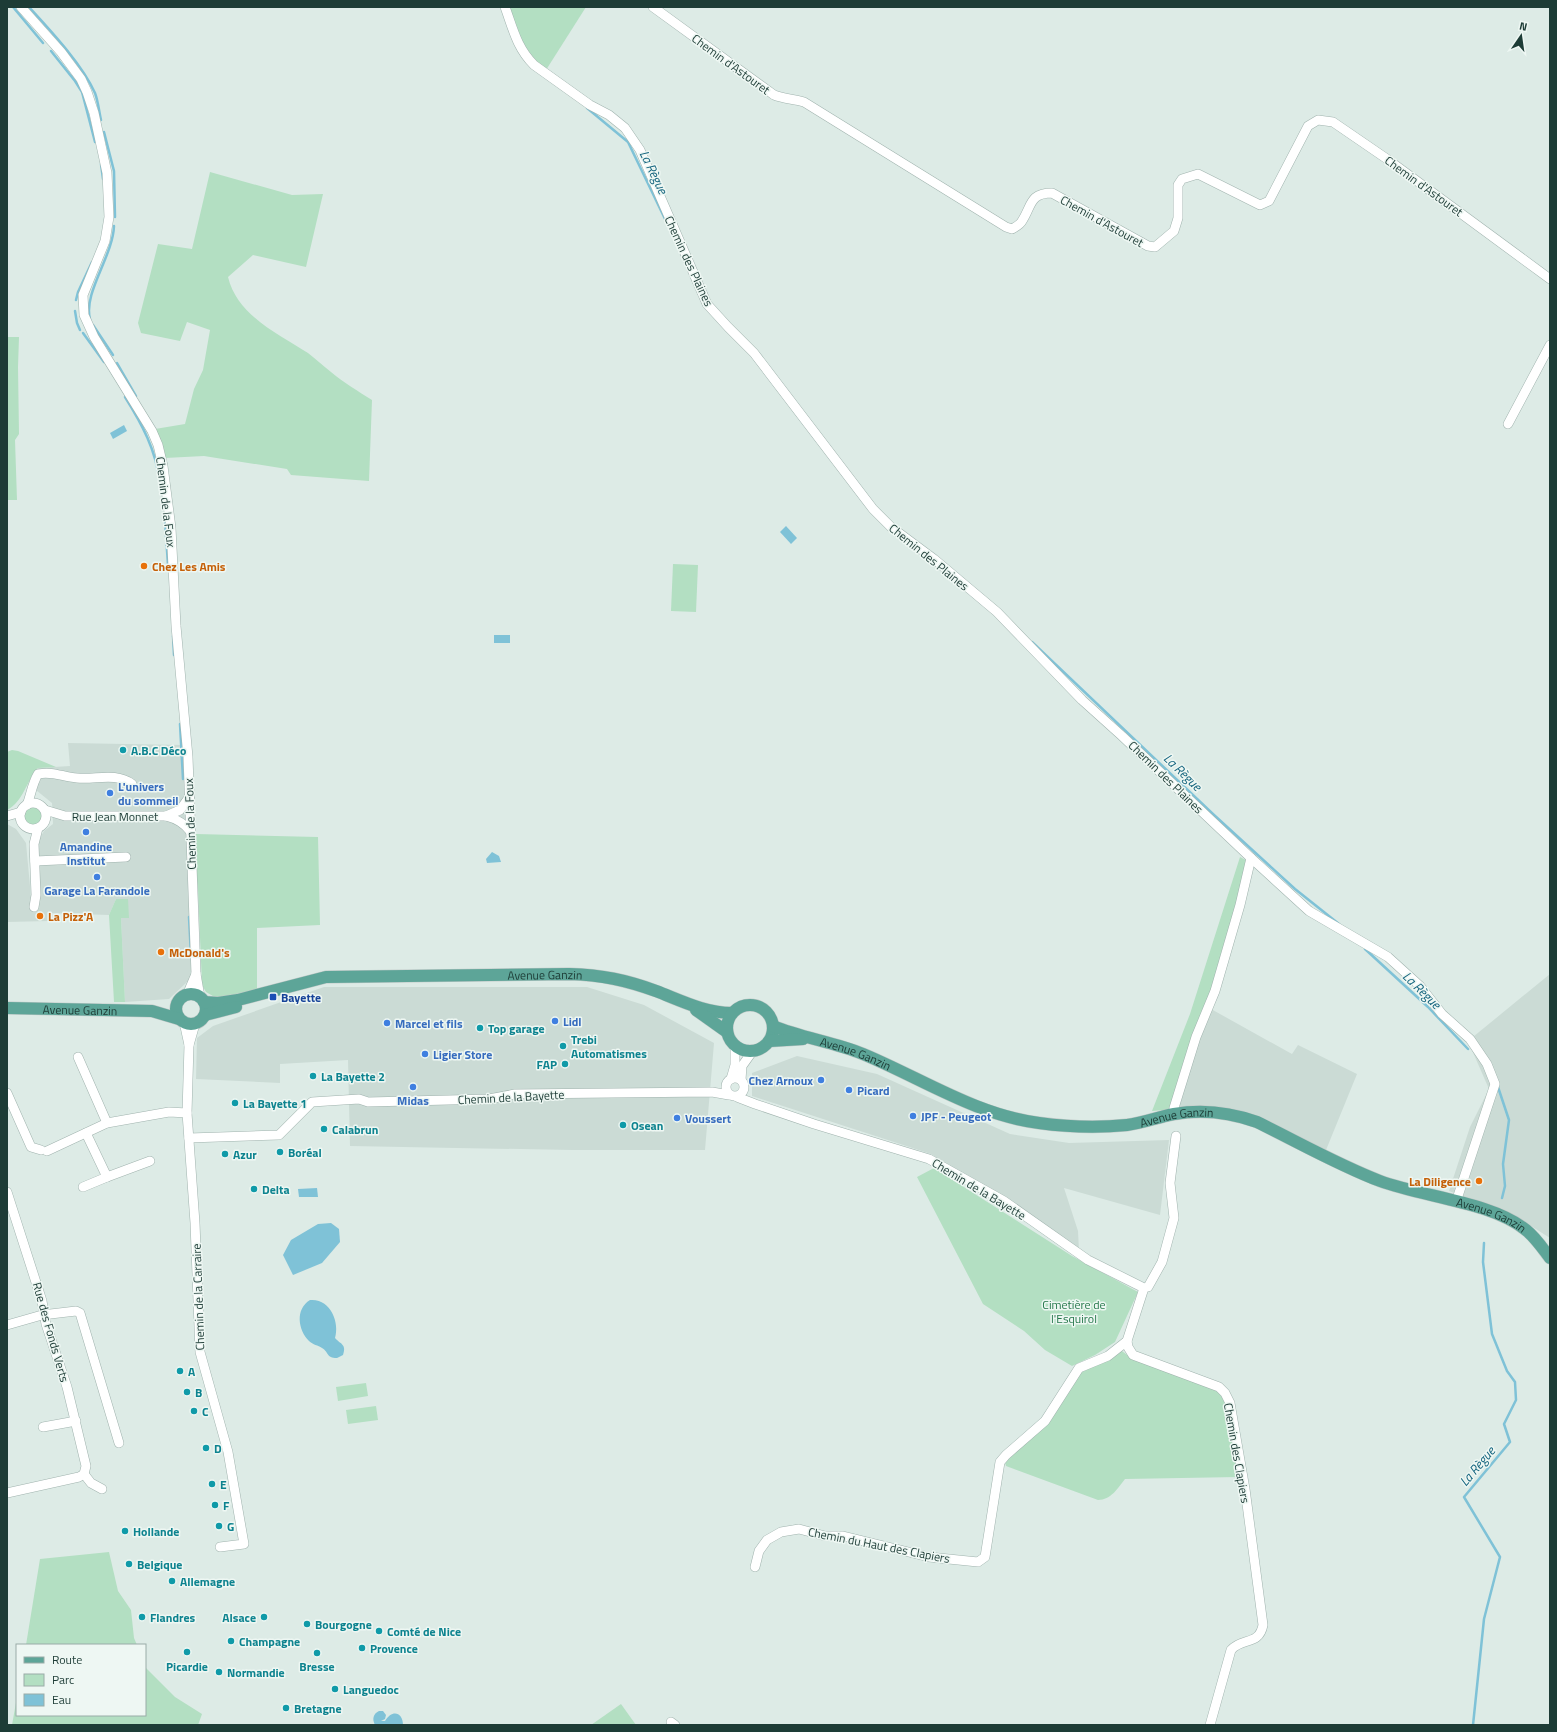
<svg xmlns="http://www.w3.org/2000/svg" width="1557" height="1732" font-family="'Titillium Web',sans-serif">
<rect width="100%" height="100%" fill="#ddebe6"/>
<g fill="#cbdbd5">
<path d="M68,743L183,745L195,980L187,982L169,999L125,1002L121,918L116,899L109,915L48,913V921L7,922V824L16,829L26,843L31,897L38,904L40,888L37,843L44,831L53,824L52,803L36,790L33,773L38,768L70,766Z"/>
<path d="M1550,974V1238L1520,1219L1449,1191L1470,1127L1489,1089L1468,1041Z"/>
<path d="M324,987H587L644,1005L714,1043L705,1150H572L350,1146L348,1060L280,1064V1083L196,1079L197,1038L213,1026Z"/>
<path d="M1211,1009L1292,1054L1298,1045L1357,1074L1326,1150L1270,1122L1234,1109L1211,1106L1178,1109L1193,1051Z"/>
<path d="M797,1056L877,1074L1010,1134L1069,1143L1169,1140L1160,1215L1064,1188L1078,1231L1079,1251L931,1154L752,1096V1073Z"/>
</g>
<g fill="#b3dfc2">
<path d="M509,7H586L546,70L528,54L523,47Z"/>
<path d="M210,172L292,195L323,194L306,267L253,255L228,277C237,315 278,334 308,353C316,359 323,366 331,372C344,383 358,391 372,400L369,481L291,475L287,469L204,456L165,458L155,429L185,424L194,389L203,370L210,330L187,322L180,341L141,333L138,323L158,244L192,249Z"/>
<path d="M7,337H19L18,367L19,434L15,440L17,500H7Z"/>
<path d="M673,564L698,565L696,612L671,611Z"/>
<path d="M12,750L18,751L56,767L38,768C26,781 24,801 7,810V752Z"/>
<circle cx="33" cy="816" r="9"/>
<path d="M196,834L318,837L320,925L257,928V991L218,999L206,992L202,985L198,890L194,855Z"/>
<path d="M1240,857L1253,864L1193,1051L1178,1109L1152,1111L1190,1014Z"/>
<path d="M116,899H128L129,918H121L125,1002H114L109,915Z"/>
<path d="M934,1168L1072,1256L1138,1292L1115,1342L1095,1355L1072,1366L1045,1350L1024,1331L983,1304L917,1177Z"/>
<path d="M1115,1346L1130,1357L1218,1390L1229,1408L1238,1477L1125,1479C1118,1488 1111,1500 1098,1500L1006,1466L1003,1454L1012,1444L1045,1419L1070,1377Z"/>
<path d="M366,1383L368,1396L338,1401L336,1387Z"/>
<path d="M376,1406L378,1420L348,1424L346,1410Z"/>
<path d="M109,1552L118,1591L131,1610L134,1638L137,1645H26L40,1559Z"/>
<path d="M145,1667L175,1697L202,1714L198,1725H12L17,1697V1715H145Z"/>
<path d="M621,1704L636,1725H591Z"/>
</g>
<g fill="#7fc2d7">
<path d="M124,425L127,431L113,439L110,433Z"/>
<path d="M786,526L797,538L791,544L780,532Z"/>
<rect x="494" y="635" width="16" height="8"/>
<path d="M492,852L499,856L501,862L487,863L486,859Z"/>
<path d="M317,1188L318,1197H299L298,1189Z"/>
<path d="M331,1223L339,1229L340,1242L322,1263L293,1275L283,1255L291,1240L318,1224Z"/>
<path d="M310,1300C330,1298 340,1322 335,1338C340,1344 347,1344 343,1355L337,1358C326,1358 329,1352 322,1348C318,1345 313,1345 309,1341C298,1330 295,1309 310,1300Z"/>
<path d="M379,1711H383L386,1715L385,1719L381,1721H385C392,1709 403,1712 403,1725H375C372,1719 373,1714 379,1711Z"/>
</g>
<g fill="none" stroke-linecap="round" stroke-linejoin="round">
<g stroke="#7fc2d7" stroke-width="2.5">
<path d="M13,7L43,43"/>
<path d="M29,7C50,30 82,64 95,93C98,101 99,111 101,120"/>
<path d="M51,51L75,81L82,92L95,142"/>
<path d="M587,108L628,142L666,221"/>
<path d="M104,132L114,171L115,217"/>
<path d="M101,164L103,179"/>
<path d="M76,300L78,292L92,262"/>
<path d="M75,311L77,323L80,330"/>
<path d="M90,319C83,293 113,256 114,226"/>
<path d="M93,325L113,355"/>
<path d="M83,333L104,362"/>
<path d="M117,363L136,396"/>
<path d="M125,397C142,424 156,450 160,483"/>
<path d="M165,521L168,565"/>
<path d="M173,636L174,655"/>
<path d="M1032,642L1214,815L1295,889L1339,924"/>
<path d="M180,724L183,779"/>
<path d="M189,917L191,956"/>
<path d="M1365,949L1428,1007L1468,1049"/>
<path d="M1498,1087L1509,1120L1503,1164L1505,1186L1502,1198"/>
<path d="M1473,1725L1484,1619L1500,1557L1464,1497L1510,1442L1504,1424L1516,1400L1515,1382L1507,1371L1492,1334L1483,1262L1484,1243"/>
</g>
<g stroke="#a0b3ae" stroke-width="10">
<g id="street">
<path d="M21,7L61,52L81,79L87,92L94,113L107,173L109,217L105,241L83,295L84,315L94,337L152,431L158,445L163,466L171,528L176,626L188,757L196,974L200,997"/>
<path d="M505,7C513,29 517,48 534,65L590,105L609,115L625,128L640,150L707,304L728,327L754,353L873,509L891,527L934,559L997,612L1082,700L1122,736L1251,858L1240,905L1215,991L1196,1037L1174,1108V1114"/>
<path d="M653,7L774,95C784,99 794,99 804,102L1006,227L1012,229C1015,227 1020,225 1022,221C1032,206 1029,193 1052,193L1148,246L1155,247L1174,231L1178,218V185L1182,179L1198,174L1260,205L1269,201L1308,126L1318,120L1333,122L1387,159L1550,279"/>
<path d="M1508,424L1550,345"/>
<circle cx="33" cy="816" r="13"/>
<path d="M27,805C31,795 32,784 38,774C54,771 62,777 77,778C96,780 115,772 132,784"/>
<path d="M45,810L65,816H166C177,819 184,823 191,832"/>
<path d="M7,816L21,812"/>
<path d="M166,816L180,810L190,796"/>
<path d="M1251,858L1309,911L1388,957L1420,986L1442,1014L1470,1039L1487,1064L1495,1084L1456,1202"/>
<path d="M35,861L126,857"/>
<path d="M34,907L36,895L34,844L38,828"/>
<path d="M187,995L196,974"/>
<path d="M184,1022L189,1045L187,1113L195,1223L200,1352L228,1452L244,1544L220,1547"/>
<path d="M189,1045L195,1024"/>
<path d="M78,1057L107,1123"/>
<circle cx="735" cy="1087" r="9"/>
<path d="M731,1079L735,1065V1046"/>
<path d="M741,1080L742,1066L752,1052"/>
<path d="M7,1093L31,1147L41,1150"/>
<path d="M737,1097L755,1104L814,1124L929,1159L1004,1201L1088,1260L1144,1288"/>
<path d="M86,1133L107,1177L150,1161"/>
<path d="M1176,1136L1170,1183L1174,1218L1162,1262L1148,1287L1144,1288L1127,1341L1128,1347L1133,1355L1219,1387L1225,1393L1230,1403L1245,1489L1263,1625C1259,1646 1242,1637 1231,1650L1210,1725"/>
<path d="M189,1138L279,1135L312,1102L359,1099L368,1102L489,1099L515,1094L712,1092L729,1095"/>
<path d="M47,1151L107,1123L169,1112L187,1113"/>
<path d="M83,1187L107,1177"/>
<path d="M7,1192L42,1301L46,1324L67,1387L86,1466L84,1474"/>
<path d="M7,1325L42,1315L76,1311L80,1313L119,1443"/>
<path d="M43,1427L76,1421"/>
<path d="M84,1474L91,1483L102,1489"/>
<path d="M7,1493L79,1477L84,1474"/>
<path d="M755,1567L759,1551L767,1540L781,1532L799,1529L825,1536H843L929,1557L978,1562L985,1557L1000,1462L1006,1455L1045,1421L1079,1368L1108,1356L1127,1341"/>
<path d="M671,1722L675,1725"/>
</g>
</g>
<g stroke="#c0c8c7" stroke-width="13">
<g id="primary">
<circle cx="191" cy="1009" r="15"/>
<path id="s1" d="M204,1002L218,1003L238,1000L326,977L569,974C602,975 626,980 656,991C682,1001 705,1013 732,1013"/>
<circle cx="750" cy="1028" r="23"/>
<path id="s2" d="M7,1008L152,1011L179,1019"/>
<path d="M696,1010L727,1032"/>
<path d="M205,1015L236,1007"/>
<path id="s3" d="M773,1026C802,1038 834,1042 863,1054C921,1078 976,1115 1039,1123C1068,1127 1098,1128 1127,1125C1143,1123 1158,1117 1174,1114C1203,1109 1229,1112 1257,1122C1298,1142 1338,1165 1380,1181C1423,1197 1492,1202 1526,1230C1536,1238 1543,1249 1550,1258"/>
<path d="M770,1041L803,1039"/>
</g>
</g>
<use href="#street" stroke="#fff" stroke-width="9"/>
<use href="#primary" stroke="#5da598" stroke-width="12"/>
</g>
<g fill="#e8710a" stroke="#eef7f3" stroke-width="1.5">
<circle cx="144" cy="566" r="4"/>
<circle cx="40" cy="916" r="4"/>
<circle cx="161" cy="952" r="4"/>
<circle cx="1479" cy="1181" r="4"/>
</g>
<g fill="#0f9aa8" stroke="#eef7f3" stroke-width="1.5">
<circle cx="123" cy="750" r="4"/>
<circle cx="480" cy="1028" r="4"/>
<circle cx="563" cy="1046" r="4"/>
<circle cx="565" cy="1064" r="4"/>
<circle cx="313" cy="1076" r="4"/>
<circle cx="235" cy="1103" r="4"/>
<circle cx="623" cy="1125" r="4"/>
<circle cx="324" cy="1129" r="4"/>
<circle cx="280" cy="1152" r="4"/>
<circle cx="225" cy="1154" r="4"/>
<circle cx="254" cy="1189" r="4"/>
<circle cx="180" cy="1371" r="4"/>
<circle cx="187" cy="1392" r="4"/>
<circle cx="194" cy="1411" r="4"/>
<circle cx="206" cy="1448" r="4"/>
<circle cx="212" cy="1484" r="4"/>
<circle cx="215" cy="1505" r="4"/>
<circle cx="219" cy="1526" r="4"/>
<circle cx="125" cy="1531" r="4"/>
<circle cx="129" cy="1564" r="4"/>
<circle cx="172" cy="1581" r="4"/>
<circle cx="142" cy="1617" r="4"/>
<circle cx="264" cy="1617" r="4"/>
<circle cx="307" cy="1624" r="4"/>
<circle cx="379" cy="1631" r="4"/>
<circle cx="231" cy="1641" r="4"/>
<circle cx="362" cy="1648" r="4"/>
<circle cx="187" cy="1652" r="4"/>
<circle cx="317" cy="1653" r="4"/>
<circle cx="219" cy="1672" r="4"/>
<circle cx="335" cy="1689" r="4"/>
<circle cx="286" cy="1708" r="4"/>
</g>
<g fill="#3f7fe0" stroke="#eef7f3" stroke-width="1.5">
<circle cx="110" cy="793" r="4"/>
<circle cx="86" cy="832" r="4"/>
<circle cx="97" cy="877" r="4"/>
<circle cx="555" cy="1021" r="4"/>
<circle cx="387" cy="1023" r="4"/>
<circle cx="425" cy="1054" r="4"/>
<circle cx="821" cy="1080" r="4"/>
<circle cx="413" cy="1087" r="4"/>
<circle cx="849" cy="1090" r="4"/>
<circle cx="913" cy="1116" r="4"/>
<circle cx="677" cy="1118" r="4"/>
</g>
<rect fill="#1a4fb4" stroke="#eef7f3" stroke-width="1.5" x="269" y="993" width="8" height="8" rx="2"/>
<g text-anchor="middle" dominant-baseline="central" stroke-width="3" stroke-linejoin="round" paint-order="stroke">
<g font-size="12" fill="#1d3c36" stroke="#eef7f3">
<text transform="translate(731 64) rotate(36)">Chemin d'Astouret</text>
<text transform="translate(1424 186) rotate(36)">Chemin d'Astouret</text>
<text transform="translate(1102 221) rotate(29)">Chemin d'Astouret</text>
<text transform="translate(689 261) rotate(65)">Chemin des Plaines</text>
<text transform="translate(166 502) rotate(83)">Chemin de la Foux</text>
<text transform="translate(929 557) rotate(39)">Chemin des Plaines</text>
<text transform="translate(1166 777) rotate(44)">Chemin des Plaines</text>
<text x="115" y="816">Rue Jean Monnet</text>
<text transform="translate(190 824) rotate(-92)">Chemin de la Foux</text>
<text stroke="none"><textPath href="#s1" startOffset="344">Avenue Ganzin</textPath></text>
<text stroke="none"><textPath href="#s2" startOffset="73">Avenue Ganzin</textPath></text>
<text stroke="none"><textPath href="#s3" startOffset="87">Avenue Ganzin</textPath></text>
<text transform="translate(511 1097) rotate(-3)">Chemin de la Bayette</text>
<text stroke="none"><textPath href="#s3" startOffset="423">Avenue Ganzin</textPath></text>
<text transform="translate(979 1189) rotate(31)">Chemin de la Bayette</text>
<text stroke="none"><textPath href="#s3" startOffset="758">Avenue Ganzin</textPath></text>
<text transform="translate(198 1297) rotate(-92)">Chemin de la Carraire</text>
<text transform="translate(51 1332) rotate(74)">Rue des Fonds Verts</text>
<text transform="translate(1237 1453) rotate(80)">Chemin des Clapiers</text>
<text transform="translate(879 1545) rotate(11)">Chemin du Haut des Clapiers</text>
</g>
<g font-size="12" font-weight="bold" fill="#c56008" stroke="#eef7f3" text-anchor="start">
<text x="152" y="566">Chez Les Amis</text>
<text x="48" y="916">La Pizz'A</text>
<text x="169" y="952">McDonald's</text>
<text x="1471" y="1181" text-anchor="end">La Diligence</text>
</g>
<g font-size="12" font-weight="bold" fill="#0d838f" stroke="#eef7f3" text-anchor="start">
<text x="131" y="750">A.B.C Déco</text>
<text x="488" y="1028">Top garage</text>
<text x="571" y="1039">Trebi<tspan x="571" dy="14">Automatismes</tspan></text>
<text x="557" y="1064" text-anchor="end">FAP</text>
<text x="321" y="1076">La Bayette 2</text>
<text x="243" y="1103">La Bayette 1</text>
<text x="631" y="1125">Osean</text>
<text x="332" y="1129">Calabrun</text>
<text x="288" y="1152">Boréal</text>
<text x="233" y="1154">Azur</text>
<text x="262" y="1189">Delta</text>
<text x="188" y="1371">A</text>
<text x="195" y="1392">B</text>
<text x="202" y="1411">C</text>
<text x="214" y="1448">D</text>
<text x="220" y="1484">E</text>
<text x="223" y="1505">F</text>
<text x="227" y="1526">G</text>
<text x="133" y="1531">Hollande</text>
<text x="137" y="1564">Belgique</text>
<text x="180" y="1581">Allemagne</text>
<text x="150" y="1617">Flandres</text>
<text x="256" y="1617" text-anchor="end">Alsace</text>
<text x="315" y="1624">Bourgogne</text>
<text x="387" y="1631">Comté de Nice</text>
<text x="239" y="1641">Champagne</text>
<text x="370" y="1648">Provence</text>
<text x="187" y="1666" text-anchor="middle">Picardie</text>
<text x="317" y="1666" text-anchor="middle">Bresse</text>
<text x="227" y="1672">Normandie</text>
<text x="343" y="1689">Languedoc</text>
<text x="294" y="1708">Bretagne</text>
</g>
<g font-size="12" font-weight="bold" fill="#366cbe" stroke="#eef7f3" text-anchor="start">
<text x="118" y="786">L'univers<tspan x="118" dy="14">du sommeil</tspan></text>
<text x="86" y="846" text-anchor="middle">Amandine<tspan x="86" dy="14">Institut</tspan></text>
<text x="97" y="890" text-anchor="middle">Garage La Farandole</text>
<text x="563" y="1021">Lidl</text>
<text x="395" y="1023">Marcel et fils</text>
<text x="433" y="1054">Ligier Store</text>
<text x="813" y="1080" text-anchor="end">Chez Arnoux</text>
<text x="857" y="1090">Picard</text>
<text x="413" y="1100" text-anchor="middle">Midas</text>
<text x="921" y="1116">JPF - Peugeot</text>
<text x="685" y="1118">Voussert</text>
</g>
<g font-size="12" font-weight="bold" fill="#164399" stroke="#eef7f3" text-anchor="start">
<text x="281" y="997">Bayette</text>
</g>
<g font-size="12" fill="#24774a" stroke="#eef7f3">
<text x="1074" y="1304">Cimetière de<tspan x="1074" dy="14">l'Esquirol</tspan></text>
</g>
<g font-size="13" font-style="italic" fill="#12637d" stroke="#eef7f3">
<text transform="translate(654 172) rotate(64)">La Règue</text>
<text transform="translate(1183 772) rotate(44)">La Règue</text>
<text transform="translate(1422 990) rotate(44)">La Règue</text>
<text transform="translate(1477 1466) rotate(-50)">La Règue</text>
</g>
</g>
<rect width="1557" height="1732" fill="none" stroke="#1d3c36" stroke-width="16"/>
<rect x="16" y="1644" width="130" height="72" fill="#eef7f3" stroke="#9aaca7"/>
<rect x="24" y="1657" width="20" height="6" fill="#5da598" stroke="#9aaca7"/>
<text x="52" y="1664" font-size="12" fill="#1d3c36">Route</text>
<rect x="24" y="1674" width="20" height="12" fill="#b3dfc2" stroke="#9aaca7"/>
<text x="52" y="1684" font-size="12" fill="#1d3c36">Parc</text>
<rect x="24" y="1694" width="20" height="12" fill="#7fc2d7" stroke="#9aaca7"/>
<text x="52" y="1704" font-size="12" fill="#1d3c36">Eau</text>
<g transform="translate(1521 36) rotate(13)" stroke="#eef7f3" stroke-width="3" paint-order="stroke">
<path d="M0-3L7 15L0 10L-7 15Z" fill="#1d3c36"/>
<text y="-6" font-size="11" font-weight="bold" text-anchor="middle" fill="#1d3c36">N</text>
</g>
</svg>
